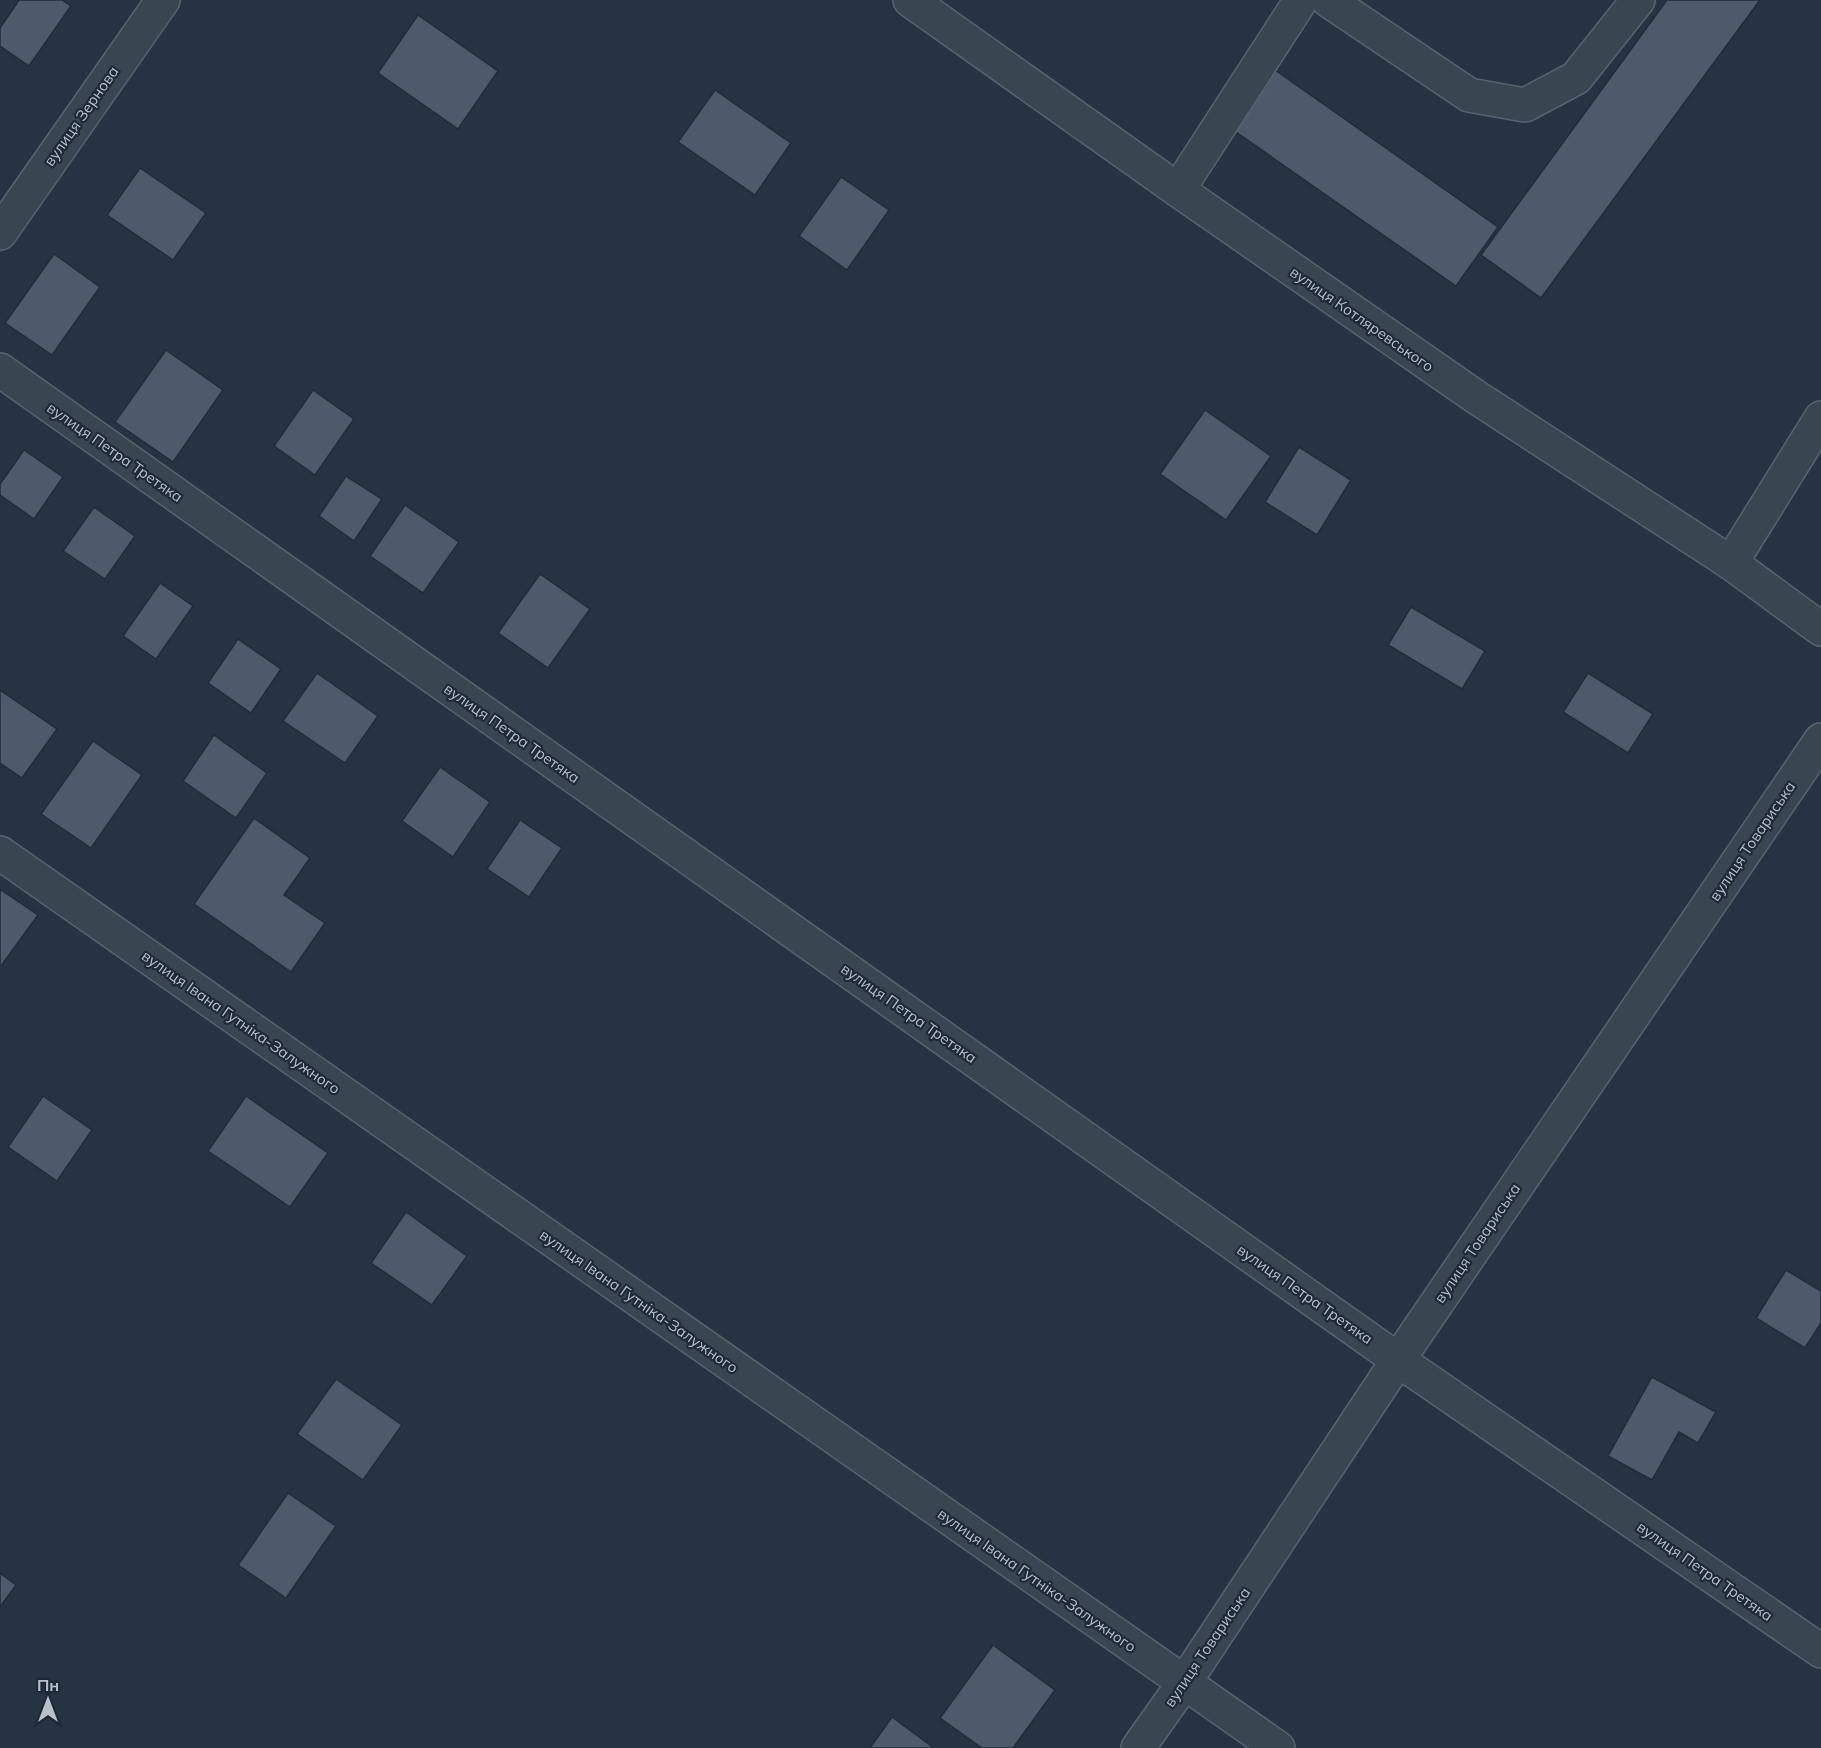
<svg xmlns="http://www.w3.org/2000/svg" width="1821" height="1748" font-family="Mulish,sans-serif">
<rect width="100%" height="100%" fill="#253343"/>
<g fill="#4c5a6c" stroke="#202c3a" stroke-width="1.5">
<path d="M19,0H62L71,6L29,66L0,46V28Z"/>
<path d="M1667,0H1760L1541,298L1481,255Z"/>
<path d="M418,15L498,71L458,129L378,73Z"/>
<path d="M1268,65L1498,227L1456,286L1226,125Z"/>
<path d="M715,90L791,143L755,195L678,142Z"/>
<path d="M140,168L206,213L173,260L107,215Z"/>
<path d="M841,177L889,210L847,270L799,236Z"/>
<path d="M54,254L100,287L52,355L5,323Z"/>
<path d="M166,350L223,390L173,462L115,422Z"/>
<path d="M313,390L354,419L315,475L274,446Z"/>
<path d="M1205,410L1271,456L1226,520L1160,474Z"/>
<path d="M1299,447L1351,480L1317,535L1265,502Z"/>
<path d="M24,450L63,477L34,519L0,495V484Z"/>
<path d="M346,476L382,499L354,541L319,516Z"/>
<path d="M405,505L459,542L423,593L370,556Z"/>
<path d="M94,507L135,536L105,579L63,551Z"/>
<path d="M540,574L590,609L548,668L498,633Z"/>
<path d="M160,583L193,606L156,659L123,636Z"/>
<path d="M1411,607L1485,651L1462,689L1388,645Z"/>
<path d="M238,639L281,669L251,713L208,683Z"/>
<path d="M317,673L378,716L345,763L283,721Z"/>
<path d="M1588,673L1653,714L1628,753L1563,712Z"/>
<path d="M0,690L57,729L22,778L0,763Z"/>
<path d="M214,735L267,773L236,818L183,781Z"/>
<path d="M93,741L142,775L91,848L41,814Z"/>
<path d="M440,767L490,802L453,857L402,821Z"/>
<path d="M254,818L310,858L284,895L325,923L291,972L194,904Z"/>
<path d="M520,820L562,848L529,897L487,869Z"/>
<path d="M0,889L38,915L1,966L0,965Z"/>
<path d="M43,1096L92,1130L57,1181L8,1147Z"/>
<path d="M246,1096L328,1153L290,1207L208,1151Z"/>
<path d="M406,1212L467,1256L432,1305L371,1263Z"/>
<path d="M1786,1270L1821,1291V1323L1805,1348L1756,1318Z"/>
<path d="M1652,1377L1716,1412L1698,1443L1679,1432L1652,1480L1608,1456Z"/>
<path d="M336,1379L402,1425L363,1480L297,1434Z"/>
<path d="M288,1493L336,1526L286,1598L238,1565Z"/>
<path d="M0,1573L16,1585L0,1607Z"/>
<path d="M993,1645L1055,1690L1013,1748H982L940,1718Z"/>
<path d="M892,1717L934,1748H870Z"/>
</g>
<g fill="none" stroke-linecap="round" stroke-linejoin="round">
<g stroke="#586370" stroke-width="36">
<g id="minor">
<path d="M910,0L1178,190L1476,397L1731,563L1821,629"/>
<path d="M1328,0L1469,95L1525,105L1576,78L1638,0"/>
<path d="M1178,190L1301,0"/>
<path d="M0,233L163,0"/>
<path d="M0,370L1398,1360L1821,1651"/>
<path d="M1731,563L1821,418"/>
<path d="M0,853L1278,1748"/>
<path d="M1138,1748L1184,1683L1398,1360L1821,740"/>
</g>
</g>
<use href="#minor" stroke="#3a4552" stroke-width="33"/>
</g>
<g text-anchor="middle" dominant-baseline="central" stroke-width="4.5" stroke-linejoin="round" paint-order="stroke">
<g font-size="15" fill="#b7c0cc" stroke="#1e2a38">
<text transform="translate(81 116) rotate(-55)">вулиця Зернова</text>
<text transform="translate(1362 319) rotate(35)">вулиця Котляревського</text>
<text transform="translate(115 452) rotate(35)">вулиця Петра Третяка</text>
<text transform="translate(512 733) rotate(35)">вулиця Петра Третяка</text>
<text transform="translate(1752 841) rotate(-56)">вулиця Товариська</text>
<text transform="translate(909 1013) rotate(35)">вулиця Петра Третяка</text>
<text transform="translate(241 1022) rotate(35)">вулиця Івана Гутніка-Залужного</text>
<text transform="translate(1477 1243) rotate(-56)">вулиця Товариська</text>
<text transform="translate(1305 1294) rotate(35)">вулиця Петра Третяка</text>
<text transform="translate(639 1301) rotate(35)">вулиця Івана Гутніка-Залужного</text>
<text transform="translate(1705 1571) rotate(35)">вулиця Петра Третяка</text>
<text transform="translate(1037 1580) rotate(35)">вулиця Івана Гутніка-Залужного</text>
<text transform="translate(1207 1647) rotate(-56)">вулиця Товариська</text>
</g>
</g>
<g transform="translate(48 1700)" stroke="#1e2a38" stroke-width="4.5" paint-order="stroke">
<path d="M0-4.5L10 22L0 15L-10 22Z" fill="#b7c0cc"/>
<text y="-9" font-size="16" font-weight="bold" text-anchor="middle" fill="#b7c0cc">Пн</text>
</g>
</svg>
